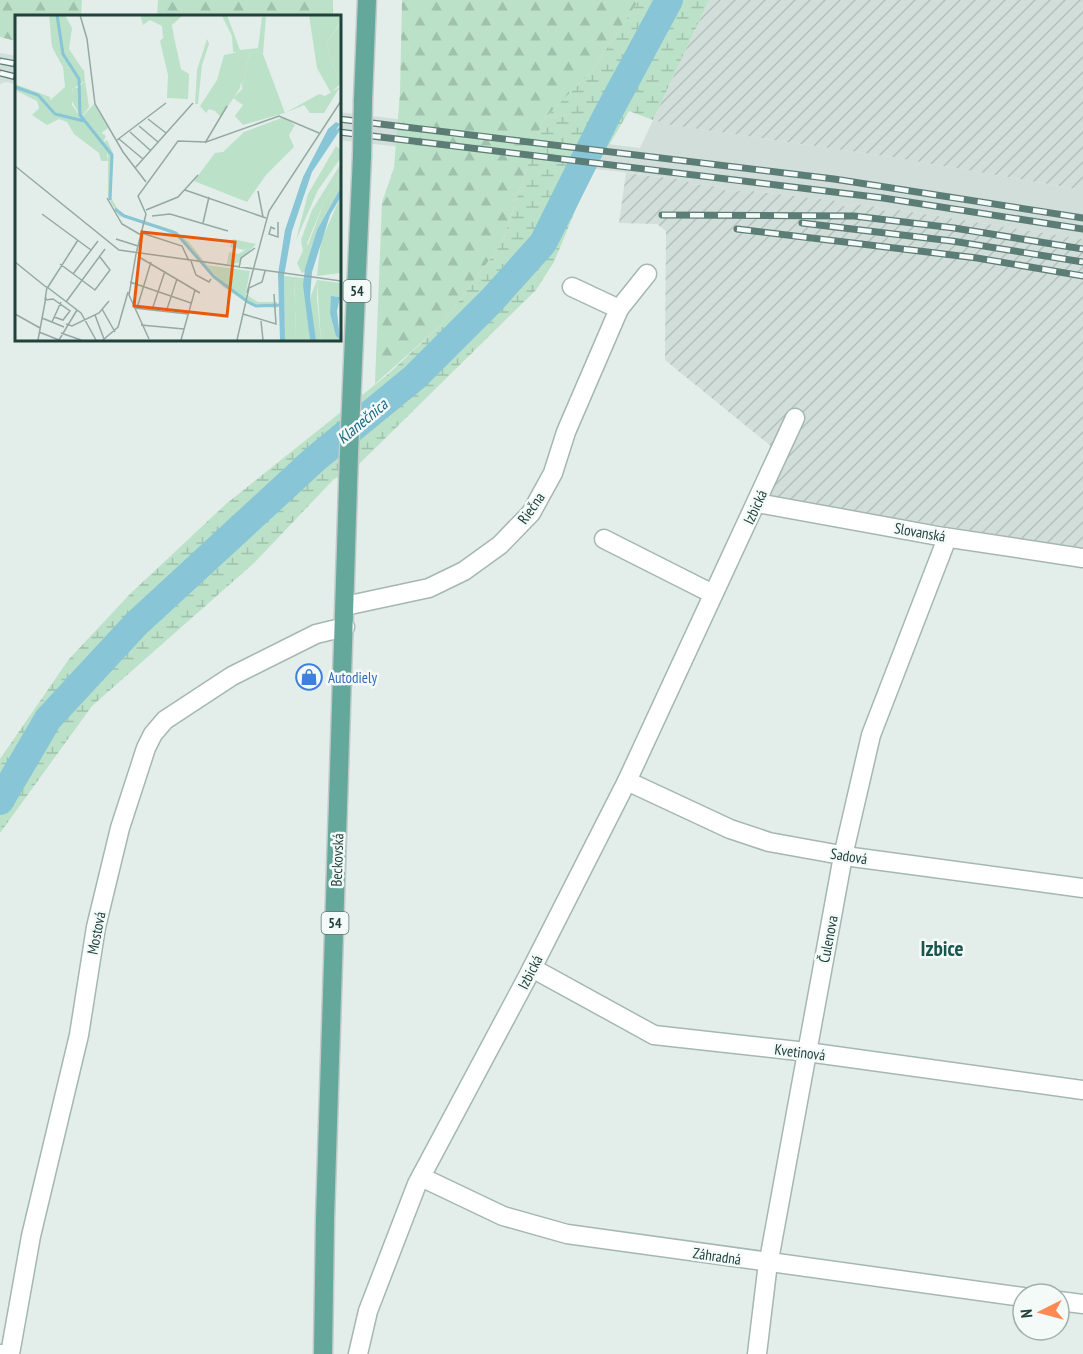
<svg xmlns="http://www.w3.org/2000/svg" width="1083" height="1354" font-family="'PT Sans Narrow',sans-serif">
<defs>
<pattern id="industrial-furrows" width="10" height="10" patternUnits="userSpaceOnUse" patternTransform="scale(1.5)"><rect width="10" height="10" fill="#d1ded9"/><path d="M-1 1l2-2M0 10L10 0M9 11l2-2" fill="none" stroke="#b3c0bb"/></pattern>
<pattern id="forest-firs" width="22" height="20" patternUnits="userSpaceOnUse" patternTransform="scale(1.5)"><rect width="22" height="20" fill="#bbe1c8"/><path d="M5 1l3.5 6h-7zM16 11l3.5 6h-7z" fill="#a0c2ad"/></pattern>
<pattern id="wetland-marsh" width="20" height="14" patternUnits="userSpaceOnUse" patternTransform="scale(1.5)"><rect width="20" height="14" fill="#bbe1c8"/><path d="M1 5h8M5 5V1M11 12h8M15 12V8" fill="none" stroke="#a0c2ad"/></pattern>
</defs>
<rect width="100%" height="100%" fill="#e3eeea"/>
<g fill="#d1ded9">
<path d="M0,53L16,56V84L6,82L0,84Z"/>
<path d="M339,112L640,148L653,120L671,125L891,157L1083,190V239L893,209L886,211L872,206L852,204V207L836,205L828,200L743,190L735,192L726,191L721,187L692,184L685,180L622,172L339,140Z"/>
</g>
<g fill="url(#industrial-furrows)">
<path d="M709,0H1083V190L891,157L671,125L653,120Z"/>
<path d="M626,173L685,180L692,184L721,187L726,191L735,192L743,190L828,200L836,201V205L852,207L853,204L872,206L886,211L893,209L1083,239V549L751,494L772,447L665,360L666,231L657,224L619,223Z"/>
</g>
<g fill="url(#forest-firs)">
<path d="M0,0H82L81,16H16V41L0,37Z"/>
<path d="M158,0H333V16H157Z"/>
<path d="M402,0H639L592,71L543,120L502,243L442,324L375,384L382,202L394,168L400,93Z"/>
</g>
<path fill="url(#wetland-marsh)" d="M639,0H709L653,120L629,111L586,185L554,262L536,290L353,470L334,479L254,563L92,706L0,833V759L69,659L131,593L226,504L386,376L442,324L502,243L543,120L592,71Z"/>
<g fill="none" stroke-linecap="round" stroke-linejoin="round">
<path stroke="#87c5d7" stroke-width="28" d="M0,801L48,719L136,624L315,459L415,377L492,300L543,243L606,117L669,0"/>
<g stroke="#a5b7b2" stroke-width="21">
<g id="minor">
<path d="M619,309L647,274"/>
<path d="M757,503L944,537L1083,558"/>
<path d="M604,539L713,594"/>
<path d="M345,606L429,588L464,571L500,545L531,513L553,473L566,432L619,309L572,287"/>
<path d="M627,781L730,829L769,842L852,857L1083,888"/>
<path d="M532,968L654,1035L807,1052L1083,1090"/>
<path d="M421,1177L503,1216L567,1234L1023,1297"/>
<path d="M1059,1301L1083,1304"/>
<path d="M10,1354L31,1236L79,1035L96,927L120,828L146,748L153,734L165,720L232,676L316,634L345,627"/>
<path d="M358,1354L368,1311L417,1184L528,976L627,781L795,418"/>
<path d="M757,1354L767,1271L843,856L871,735L944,546V537"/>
</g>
</g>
<g stroke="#a5b7b2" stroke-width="21">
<path id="tertiary" d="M0,1354H1"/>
</g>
<g stroke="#c1cac8" stroke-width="21">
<g id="primary">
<path d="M363,100L367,0"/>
<path d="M323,1354L325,1219L349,453L362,156"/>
</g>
</g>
<use href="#minor" stroke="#fff" stroke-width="18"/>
<use href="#tertiary" stroke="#fff" stroke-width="18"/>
<use href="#primary" stroke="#64a79b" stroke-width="18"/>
<g stroke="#5c7d76" stroke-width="7">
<g id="rail">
<path d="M0,61L16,64"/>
<path d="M0,73L16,77"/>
<path d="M339,119L834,179L1083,218"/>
<path d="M339,132L883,198L1083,229"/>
<path d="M662,215L854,216L954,228L1083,249"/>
<path d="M802,223L952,241L1083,262"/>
<path d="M737,229L977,258L1083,276"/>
</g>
</g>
<use href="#rail" stroke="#f4faf8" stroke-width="4.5" stroke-dasharray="14" stroke-linecap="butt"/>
<g stroke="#c1cac8" stroke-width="21" stroke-linecap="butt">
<path id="primary-bridge" d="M362,156L363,100"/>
</g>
<use href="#primary-bridge" stroke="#64a79b" stroke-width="18"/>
</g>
<defs>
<g id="shop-ring" transform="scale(1.35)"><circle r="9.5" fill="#f4faf8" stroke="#3f7fe0" stroke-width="1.5"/><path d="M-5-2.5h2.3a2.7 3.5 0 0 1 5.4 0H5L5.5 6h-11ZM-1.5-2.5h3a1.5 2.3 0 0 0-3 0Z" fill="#3f7fe0"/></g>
</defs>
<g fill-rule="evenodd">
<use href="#shop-ring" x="309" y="677"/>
</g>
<g text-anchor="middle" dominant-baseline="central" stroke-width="5" stroke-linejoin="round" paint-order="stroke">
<g fill="#f4faf8" stroke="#607974" stroke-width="1.5">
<rect x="343.5" y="280" width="27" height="22" rx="4.5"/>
<rect x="321.5" y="912" width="27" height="22" rx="4.5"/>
</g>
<g font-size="14" font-weight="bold" fill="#21423b">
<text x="357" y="291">54</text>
<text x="335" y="923">54</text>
</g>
<g font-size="15" fill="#21423b" stroke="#f4faf8">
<text transform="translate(755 507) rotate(-65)">Izbická</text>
<text transform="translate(531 508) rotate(-55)">Riečna</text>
<text transform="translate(920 532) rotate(10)">Slovanská</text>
<text transform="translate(849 856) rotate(9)">Sadová</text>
<text transform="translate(337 860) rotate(-88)">Beckovská</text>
<text transform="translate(96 933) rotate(-79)">Mostová</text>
<text transform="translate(828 939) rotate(-79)">Čulenova</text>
<text transform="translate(530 972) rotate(-63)">Izbická</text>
<text transform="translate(800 1052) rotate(7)">Kvetinová</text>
<text transform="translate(717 1256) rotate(8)">Záhradná</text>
</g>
<g font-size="15" fill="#366cbe" stroke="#f4faf8" text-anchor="start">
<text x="328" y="677">Autodiely</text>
</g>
<g font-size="16" font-style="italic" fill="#166883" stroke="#f4faf8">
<text transform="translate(362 421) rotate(-40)">Klanečnica</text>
</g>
<g font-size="21" font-weight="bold" fill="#1b564c" stroke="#f4faf8">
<text x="942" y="948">Izbice</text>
</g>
</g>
<g transform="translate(15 15)">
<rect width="326" height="326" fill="#e3eeea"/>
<path d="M125,0H168L157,10L159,22H148L147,11L135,5L128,10ZM243,36L248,39L270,98L228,110L220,101L228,90L218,83L227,74L234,39ZM325,150V162L309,187L291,231L286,225L297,195ZM269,261L279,262L281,323L275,304V325H270ZM302,265V284L306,325H301L296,301L295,283Z" fill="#bbe1c8"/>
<path d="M34,0H50L57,13L54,34L68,55L48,52L37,32ZM212,0L225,35L243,33L247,2H251L248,39L243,36L234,39L227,74L223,37H218L217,21L207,1ZM317,0H325V69L311,29L324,10ZM192,24L194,29L187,50L183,89H180L182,55ZM70,66L74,92L66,103L56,84L58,72L63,73ZM0,69L35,82V95L40,98L66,104L91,121L86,131L91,134L93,146H86L84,138L59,119L52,107L44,104L32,110L17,100L24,93L22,86L0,75ZM325,72L309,98H295L289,90L270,98L304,79L310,81ZM325,162V174L302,215L290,257L287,258L282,248L288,236L286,226L293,230L309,187ZM325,183V258L302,261L306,226ZM218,224L241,229L223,248L212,249L214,237L224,239L230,235L215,232ZM191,250L235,256L230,282L199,259ZM279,262L289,263L295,325H275V301L281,321ZM302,265L325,268V282L320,281L316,286L315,298L325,325H306Z" fill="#bbe1c8"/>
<path d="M92,125L98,138L95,181L105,198L158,215L174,227L199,259L243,287H262V293L237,291L207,271L162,220L104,201L93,182V140L85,129Z" fill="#bbe1c8"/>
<path d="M294,0H317L324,9L311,29L325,69L316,78L302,53ZM149,22H159L166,54L174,59L173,84L152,83L153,60L145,26ZM223,37L227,61L225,73L206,102L200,96L194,94L191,98L185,91L202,65L209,40ZM48,52L69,55L70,66L57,74V90L66,103L79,89L93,113L85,119L66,104L40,98L31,89L50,72ZM269,102L280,110L274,120L279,132L251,160L232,187L179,166L200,138L208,137L229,117ZM321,131L325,134V144L303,175L281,225L293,179Z" fill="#bbe1c8"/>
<path d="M321,107L325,109L321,115L325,112V115L297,157L277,216L269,261L270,325H265L263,259L270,215L288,162L313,114ZM325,174V183L315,200L297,257L295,283L301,325H295L288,270L290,254L302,215ZM316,281L325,282L322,296L325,324L321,321L315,298Z" fill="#87c5d7"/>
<path fill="none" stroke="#87c5d7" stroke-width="3" d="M42,0L48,39L64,64L65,100L97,140L95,185M0,72L23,80L40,99L69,106M100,194L109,201L161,218L199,262L233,287L241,291L266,290"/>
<path fill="none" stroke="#95a9a4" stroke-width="1.5" d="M65,0L72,24L80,89L108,137L131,167M133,104L151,118M124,111L143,127M115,117L135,135M104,124L128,144M102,125L151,88M190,128L212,91M0,151L104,235L326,266M120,153L178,88M170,175L251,203M243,176L248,202M92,183L107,209L126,220M131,195L163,182L183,160M27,199L76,235M137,201L155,199L213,216M188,208L194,182M260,214L256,212L254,219L263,222V207M127,218L167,231L174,246M101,224L123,231M121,239L131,199L123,181L163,126L191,127L264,101L304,118M121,239L114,280L134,324M124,242L185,278M176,246L181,260L194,267L196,264M0,247L31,272M45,249L80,275L95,255L85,242M224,253L226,243L240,233M58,259L83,226M115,267L176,288M33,272L63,225M232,278L254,196L326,86M30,285L38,284L55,296L48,305L39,302M30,285L32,272L66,298L81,325M51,287L90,234M119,293L173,299M122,293L136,247M87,294L100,317M137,295L150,256M151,297L162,264M0,299L25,313M228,299L261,309L259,279M80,300L89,324M27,303L49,312M246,306L248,325M37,307L46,287M51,309L57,311L84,298L94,286M126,310L169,314M24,317L44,325M46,318L66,325M23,325L31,282M44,325L62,295M88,325L103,312L113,277M166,325L180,275M222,325L234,273L247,267L250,256"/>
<path fill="#e8590c" fill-opacity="0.15" stroke="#e8590c" stroke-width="3" d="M127,217L220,227L212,301L119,291Z"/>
<rect width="326" height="326" fill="none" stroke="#21423b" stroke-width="3"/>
</g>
<g transform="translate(1041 1312) rotate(264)"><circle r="28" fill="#f4faf8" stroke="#a0b0ac" stroke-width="1.5"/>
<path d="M0-4.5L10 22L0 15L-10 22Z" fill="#fd8a53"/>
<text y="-9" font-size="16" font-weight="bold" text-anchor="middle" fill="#21423b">N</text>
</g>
</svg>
